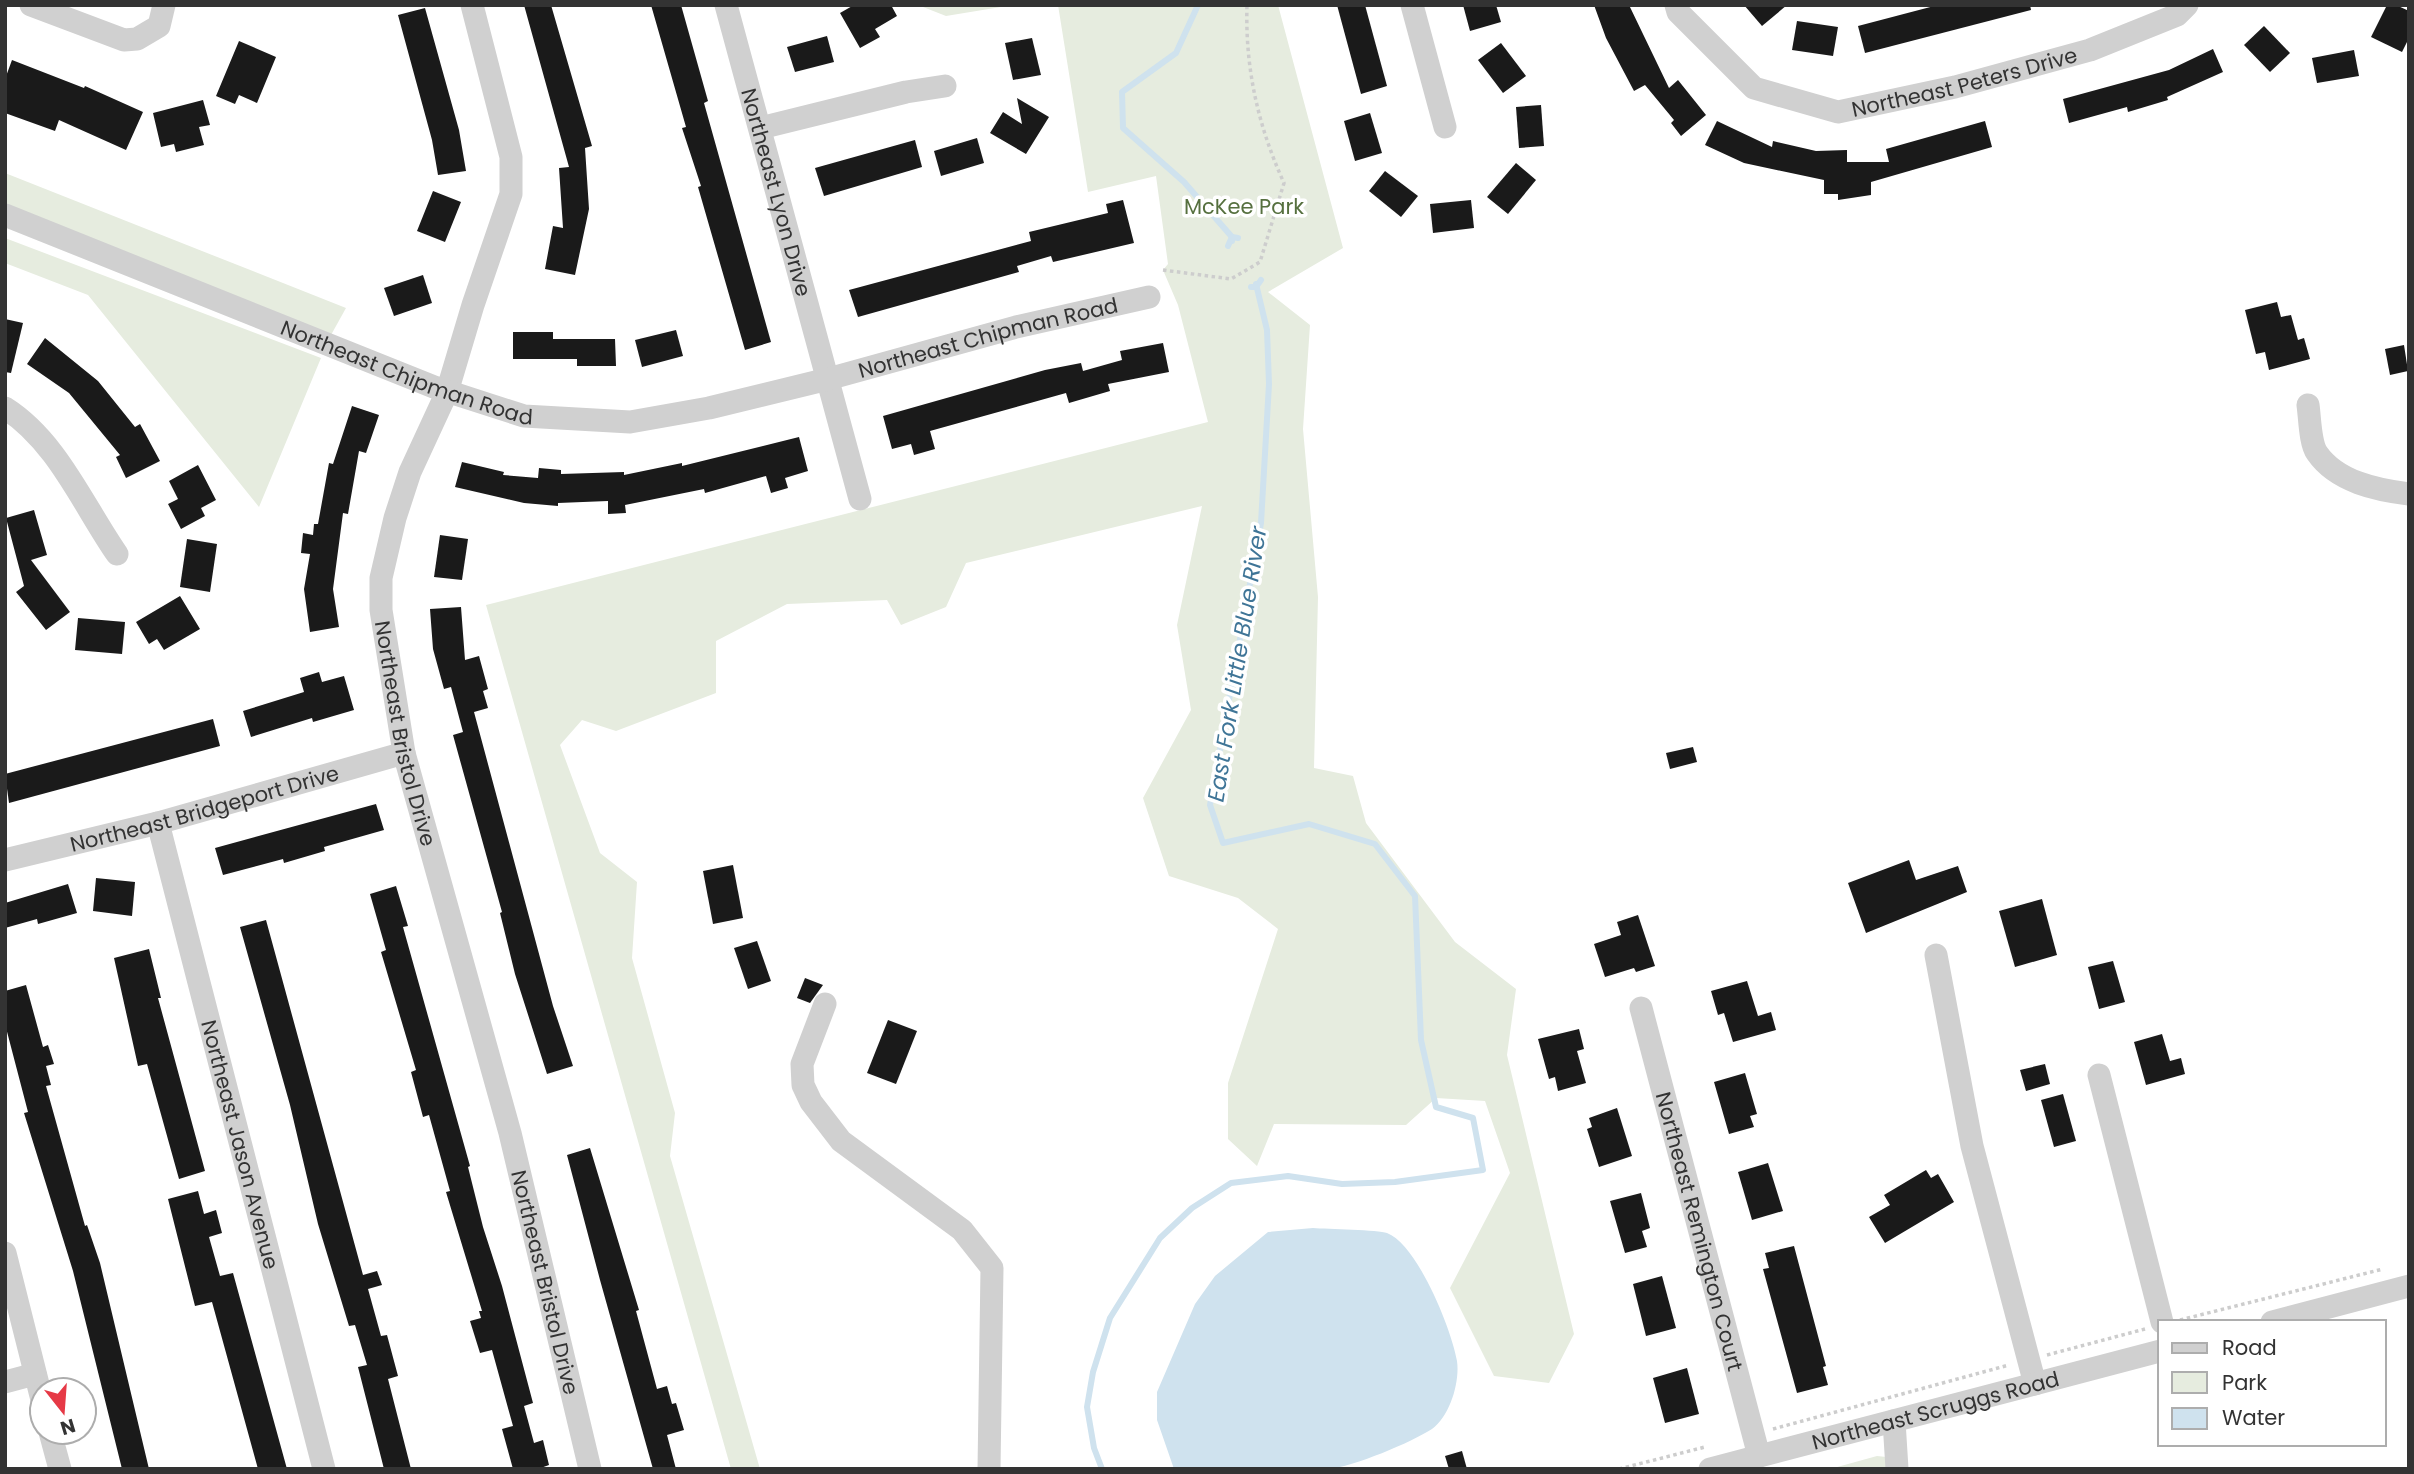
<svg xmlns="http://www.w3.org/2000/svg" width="2414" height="1474" font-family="Poppins,sans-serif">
<rect width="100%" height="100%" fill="#fff"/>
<g fill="#e6ecdf">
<path d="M918,5H1013L946,16Z"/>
<path d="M1058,5H1278L1343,248L1268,292L1310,325L1303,429L1318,597L1314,768L1353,776L1366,823L1455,942L1516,989L1507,1055L1574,1334L1549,1383L1494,1376L1450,1288L1510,1173L1485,1101L1436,1098L1406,1125L1274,1124L1257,1166L1228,1139V1083L1278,929L1238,898L1169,876L1143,798L1191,710L1177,625L1202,506L966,563L946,607L901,625L887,600L787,604L716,641V693L616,731L582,720L560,745L600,853L637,882L632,958L675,1113L670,1156L760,1469H731L486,605L1208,422L1178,305L1163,270L1168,264L1156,176L1088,192Z"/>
<path d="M5,173L346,308L331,335L5,204Z"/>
<path d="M5,238L321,358L259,507L88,295L5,263Z"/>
<path d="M1877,1456L1896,1458L1897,1469H1830Z"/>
</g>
<path fill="#cfe2ee" d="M1313,1228C1327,1229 1379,1230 1387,1233C1418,1245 1452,1331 1457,1361C1460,1382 1450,1416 1432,1429C1412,1442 1353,1467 1328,1469C1278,1473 1225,1469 1174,1469L1157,1420V1392L1195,1304L1215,1276L1268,1232Z"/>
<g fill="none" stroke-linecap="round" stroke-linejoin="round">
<g stroke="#cfe2ee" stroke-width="6">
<path d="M1198,5L1176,53L1122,92L1123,128L1184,182L1232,237V241"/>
<path d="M1228,246L1232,237L1238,238"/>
<path d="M1251,287H1256L1261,280"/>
<path d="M1102,1469L1094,1448L1087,1407L1093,1372L1110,1318L1160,1238L1192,1208L1231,1183L1288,1176L1342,1184L1395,1182L1483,1170L1473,1118L1436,1107L1421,1040L1415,896L1375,844L1309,824L1223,843L1210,805L1261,523L1269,384L1267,330L1256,284"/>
</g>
</g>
<g fill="#1a1a1a">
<path d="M524,5H551L592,146L585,148L589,209L575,275L545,269L553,226L563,228L559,168L569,167Z"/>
<path d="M651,5H681L708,101L704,103L771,342L745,350L698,187L701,186L682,128L686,127Z"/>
<path d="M854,5H891L897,16L875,29L880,37L860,48L840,13Z"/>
<path d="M1337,5H1365L1387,86L1361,94Z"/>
<path d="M1463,5H1496L1501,22L1470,31Z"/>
<path d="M1594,5H1629L1669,88L1678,80L1706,115L1681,136L1671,123L1674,120L1645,85L1634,91L1606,38Z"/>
<path d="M1744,5H1787L1762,26Z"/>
<path d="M1938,5H2030L2031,10L1865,53L1858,26Z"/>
<path d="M2387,5H2396L2409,11V38L2402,52L2371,37Z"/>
<path d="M425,8L459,130L466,171L438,175L432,140L398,15Z"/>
<path d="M1797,21L1838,27L1833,56L1792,50Z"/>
<path d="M2264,26L2290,53L2270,72L2244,45Z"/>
<path d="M827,36L834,62L795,72L787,47Z"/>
<path d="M1032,38L1041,75L1013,80L1005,43Z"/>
<path d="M239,41L276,57L257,103L239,95L235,104L216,96Z"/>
<path d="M1501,43L1526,76L1503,93L1478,60Z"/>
<path d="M2213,49L2223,72L2167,97L2168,100L2128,112L2127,107L2069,123L2063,99L2169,70Z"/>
<path d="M2354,50L2359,76L2317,83L2312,58Z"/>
<path d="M12,60L84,88L85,86L143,112L126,150L59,120L55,131L5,113V79Z"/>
<path d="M1017,98L1049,117L1026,154L990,133L1003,112L1022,124Z"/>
<path d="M203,100L210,125L199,127L204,145L176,152L174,144L161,147L153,113Z"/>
<path d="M1541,105L1544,146L1519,148L1516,107Z"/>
<path d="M1370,113L1382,153L1355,161L1344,121Z"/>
<path d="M1717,121L1772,147L1773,141L1816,151L1847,150V162H1889L1886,149L1985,121L1992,147L1871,182V195L1838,200V194H1824V180L1744,163L1705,145Z"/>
<path d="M977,138L984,163L941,176L934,151Z"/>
<path d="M915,140L922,167L824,196L815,168Z"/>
<path d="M1516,163L1536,180L1508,214L1487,197Z"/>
<path d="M1385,171L1418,196L1401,217L1369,191Z"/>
<path d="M433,191L461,202L445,242L417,231Z"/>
<path d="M1123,200L1134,243L1053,262L1051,256L1017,266L1019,272L858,317L849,290L1031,241L1029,232L1108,213L1106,204Z"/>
<path d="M1471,200L1474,228L1433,233L1430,204Z"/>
<path d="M423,275L432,303L394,316L384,288Z"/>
<path d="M2277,302L2281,317L2291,315L2298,340L2304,338L2310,359L2269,370L2265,352L2256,354L2245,310Z"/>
<path d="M5,319L23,323L11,373L5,372Z"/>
<path d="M676,330L683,356L642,367L635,340Z"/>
<path d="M513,332H553V339H615L616,366H577V359H513Z"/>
<path d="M45,338L98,381L135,427L140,424L160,461L126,478L116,457L120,455L69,393L27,364Z"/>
<path d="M1163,343L1169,372L1108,384L1110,391L1069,403L1066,393L930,431L935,449L914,455L911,444L892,449L883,416L1045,370L1081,363L1083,371L1122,360L1120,351Z"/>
<path d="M2404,345L2408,371L2390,375L2385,349Z"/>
<path d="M352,406L379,415L366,453L359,451L348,514L343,513L333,589L339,627L310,632L304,589L310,554L301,553L303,533L313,535L314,524H318L329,463L333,464Z"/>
<path d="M799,437L808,471L785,478L788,488L771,493L766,476L705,493L704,489L625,505L626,513L608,514V501L558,503V506L524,503L455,487L462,462L504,472L503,475L538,478L539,468L561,470V474L624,472V475L682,463V466Z"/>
<path d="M198,465L216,500L201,508L205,516L181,529L168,504L178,499L169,481Z"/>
<path d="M34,510L47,555L31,560L70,612L46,630L16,592L24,586L6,518Z"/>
<path d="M440,535L468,539L462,580L434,577Z"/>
<path d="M187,539L217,544L210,592L180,587Z"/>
<path d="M180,596L200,629L164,650L157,639L149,644L136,622Z"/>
<path d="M461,607L465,660L479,656L488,689L483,691L488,708L474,712L553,1006L573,1066L547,1074L515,974L500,913L502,912L453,735L463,732L451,687L444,689L433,649L430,609Z"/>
<path d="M78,618L125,622L122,654L75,650Z"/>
<path d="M319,672L322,682L344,676L354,710L313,722L312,718L251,737L243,711L304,692L300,678Z"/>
<path d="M213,719L220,746L9,803L5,774Z"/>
<path d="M1693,747L1697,762L1670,769L1666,753Z"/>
<path d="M376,804L384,830L324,847L325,851L284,863L283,859L223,875L215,848Z"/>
<path d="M1909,860L1916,880L1958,866L1967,892L1866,933L1848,883Z"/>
<path d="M733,865L743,918L713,924L703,871Z"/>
<path d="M96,878L135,882L132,916L93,911Z"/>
<path d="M68,884L77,913L38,924L37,919L5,928V903Z"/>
<path d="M396,886L408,926L403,927L470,1166L468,1167L483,1227L502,1286L533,1403L524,1406L534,1443L543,1440L549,1465L538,1469H513L502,1429L513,1426L492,1350L480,1353L470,1321L481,1318L479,1311H482L446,1192L450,1191L429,1115L423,1117L411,1072L416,1070L381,952L386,950L370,894Z"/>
<path d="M2042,899L2057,955L2015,967L1999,911Z"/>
<path d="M1638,915L1655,966L1636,972L1634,968L1605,977L1594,944L1621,935L1617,922Z"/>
<path d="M266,920L363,1275L377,1271L382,1285L368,1289L381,1336L387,1335L398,1376L388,1379L411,1469H384L358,1367L367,1365L355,1325L349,1326L318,1224L290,1105L240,927Z"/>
<path d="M757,941L771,981L748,989L734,948Z"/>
<path d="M149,949L161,998H158L205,1171L179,1179L147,1064L138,1066L114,958Z"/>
<path d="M2113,961L2125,1002L2099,1009L2088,967Z"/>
<path d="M805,978L823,985L810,1003L797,998Z"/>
<path d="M1747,981L1758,1016L1771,1012L1776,1030L1733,1042L1724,1013L1718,1015L1711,991Z"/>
<path d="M26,985L43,1047L48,1045L54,1064L46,1066L51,1085L46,1086L85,1226L87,1225L100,1263L149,1469H122L73,1271L24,1113L28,1112L5,1024V991Z"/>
<path d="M888,1020L917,1031L896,1084L867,1073Z"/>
<path d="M1579,1029L1584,1049L1577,1051L1586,1083L1558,1091L1555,1077L1549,1079L1538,1039Z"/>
<path d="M2162,1034L2170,1061L2181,1058L2185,1074L2146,1085L2134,1042Z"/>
<path d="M2045,1064L2050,1084L2026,1091L2020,1070Z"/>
<path d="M1745,1073L1757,1114L1750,1116L1754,1127L1729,1134L1714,1082Z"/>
<path d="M2063,1094L2076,1141L2054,1147L2041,1100Z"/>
<path d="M1617,1108L1632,1156L1599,1167L1587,1129L1592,1127L1589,1118Z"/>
<path d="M590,1148L639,1310L636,1311L657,1389L667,1386L672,1404L676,1403L684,1430L667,1435L676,1469H653L600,1280L567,1155Z"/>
<path d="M1768,1163L1783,1211L1752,1220L1738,1172Z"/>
<path d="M1926,1170L1931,1178L1938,1174L1954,1202L1885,1243L1869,1217L1890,1205L1884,1195Z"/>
<path d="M198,1191L204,1214L216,1210L222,1233L209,1237L220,1276L233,1273L287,1469H258L212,1302L195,1306L168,1199Z"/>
<path d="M1641,1193L1650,1228L1642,1231L1647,1247L1625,1253L1610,1201Z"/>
<path d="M1794,1246L1826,1366L1823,1367L1828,1385L1797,1393L1763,1269L1769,1268L1765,1253Z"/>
<path d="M1662,1276L1676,1328L1646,1336L1633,1284Z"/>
<path d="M1687,1368L1699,1414L1665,1423L1653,1378Z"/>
<path d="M1462,1451L1467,1469H1449L1445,1456Z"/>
</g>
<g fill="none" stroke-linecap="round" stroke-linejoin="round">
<g stroke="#cdcdcd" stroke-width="3.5" stroke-dasharray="3.5 3.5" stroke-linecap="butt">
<path d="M1163,270L1231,279L1260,262L1284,183C1258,126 1245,68 1247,5"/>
<path d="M2180,1320L2383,1269"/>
<path d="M2047,1355L2145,1329"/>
<path d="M1773,1429L2009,1365"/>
<path d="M1619,1469L1705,1447"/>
</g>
<g stroke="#d0d0d0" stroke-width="23">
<path d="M31,5L124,40L137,39L159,26L164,5"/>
<path id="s1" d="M472,5L511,157V194L473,305L447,392L410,472L395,518L381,578V610L404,753L510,1133L590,1469"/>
<path id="s2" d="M726,5L860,499"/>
<path d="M1412,5L1445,127"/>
<path id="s3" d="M1676,5L1678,12L1754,88L1838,112L1955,87L2090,50L2177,15L2187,5"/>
<path d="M760,128L906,92L945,86"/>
<path id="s4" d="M5,215L434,387L524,416L630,422L709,408L828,379L1016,327L1149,297"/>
<path d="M2308,405C2310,419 2310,443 2317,453C2337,482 2377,490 2409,494"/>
<path d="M5,408C57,441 83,505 117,554"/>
<path id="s5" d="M158,823L324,1469"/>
<path id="s6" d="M5,860L158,823L404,753"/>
<path d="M1936,955L1972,1146L2035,1384"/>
<path d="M825,1004L802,1064L803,1085L811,1102L841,1141L962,1230L992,1268L989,1469"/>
<path id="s7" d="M1641,1008L1759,1456"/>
<path d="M2099,1075L2162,1322"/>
<path d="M5,1253L42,1400"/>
<path d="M2272,1322L2409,1286"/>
<path d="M5,1382L35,1374"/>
<path d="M1894,1421L1897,1469"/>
<path d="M50,1432L60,1469"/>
<path id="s8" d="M1710,1469L2160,1351"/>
</g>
</g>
<g text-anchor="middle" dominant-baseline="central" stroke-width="7" stroke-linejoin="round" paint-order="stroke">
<g font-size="21" fill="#333" stroke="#fff">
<text stroke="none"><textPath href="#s3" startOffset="332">Northeast Peters Drive</textPath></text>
<text stroke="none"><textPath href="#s2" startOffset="194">Northeast Lyon Drive</textPath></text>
<text stroke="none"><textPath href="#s4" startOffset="1031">Northeast Chipman Road</textPath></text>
<text stroke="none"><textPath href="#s4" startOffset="432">Northeast Chipman Road</textPath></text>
<text stroke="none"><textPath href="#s1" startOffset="758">Northeast Bristol Drive</textPath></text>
<text stroke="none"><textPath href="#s6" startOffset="206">Northeast Bridgeport Drive</textPath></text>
<text stroke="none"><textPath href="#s5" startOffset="332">Northeast Jason Avenue</textPath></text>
<text stroke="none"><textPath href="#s7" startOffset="231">Northeast Remington Court</textPath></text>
<text stroke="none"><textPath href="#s1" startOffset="1325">Northeast Bristol Drive</textPath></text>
<text stroke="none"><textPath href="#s8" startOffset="233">Northeast Scruggs Road</textPath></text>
</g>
<g font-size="21" fill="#56703f" stroke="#fff">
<text x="1244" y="206">McKee Park</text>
</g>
<g font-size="23" font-style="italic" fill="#3f7597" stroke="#fff">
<text transform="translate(1237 664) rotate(-81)">East Fork Little Blue River</text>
</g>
</g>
<rect width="2414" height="1474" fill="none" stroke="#333333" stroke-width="14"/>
<rect x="2158" y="1320" width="228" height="126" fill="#ffffff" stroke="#adadad" stroke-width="2"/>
<rect x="2172" y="1343" width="35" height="10" fill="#d0d0d0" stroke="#adadad" stroke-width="2"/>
<text x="2222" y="1355" font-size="21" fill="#333333">Road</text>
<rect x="2172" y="1372" width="35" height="21" fill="#e6ecdf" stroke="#adadad" stroke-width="2"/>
<text x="2222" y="1390" font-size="21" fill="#333333">Park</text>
<rect x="2172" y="1408" width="35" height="21" fill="#cfe2ee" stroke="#adadad" stroke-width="2"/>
<text x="2222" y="1425" font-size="21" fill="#333333">Water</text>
<g transform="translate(63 1411) rotate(163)"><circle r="33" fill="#ffffff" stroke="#adadad" stroke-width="2"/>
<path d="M0-5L12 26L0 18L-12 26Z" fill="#e63946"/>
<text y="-10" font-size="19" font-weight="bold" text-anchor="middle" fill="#333333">N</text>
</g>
</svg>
